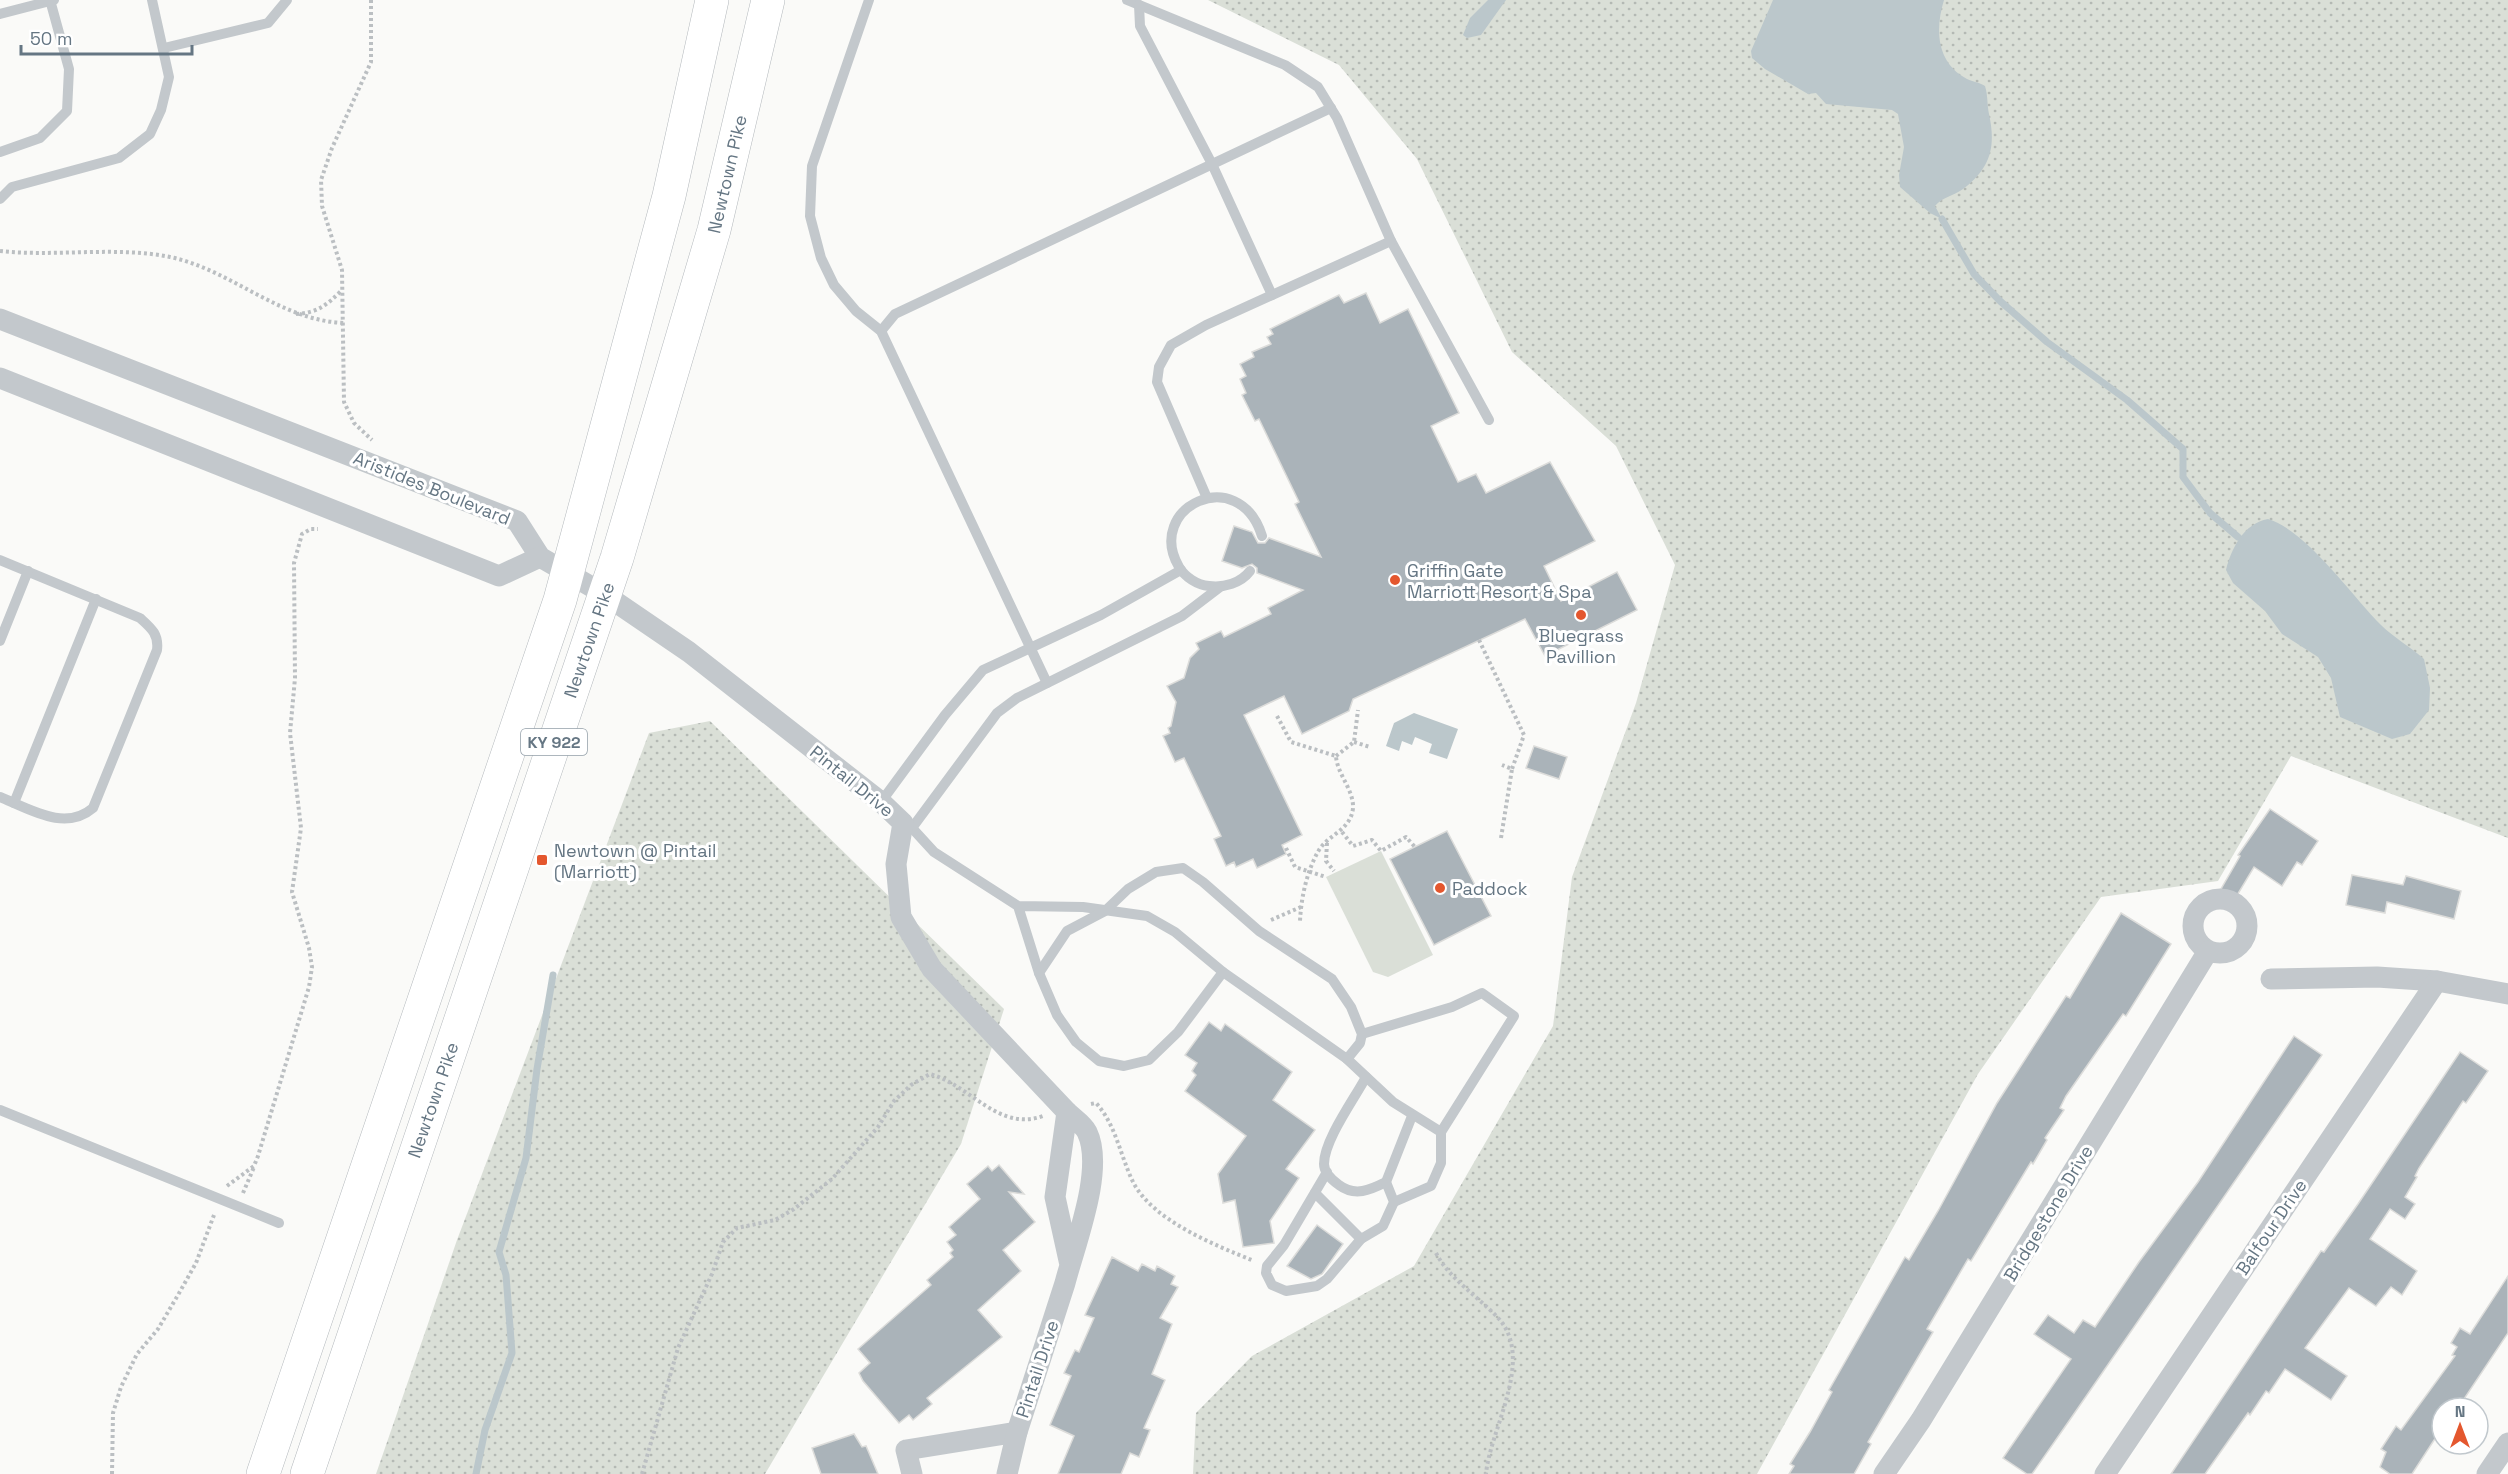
<svg xmlns="http://www.w3.org/2000/svg" width="2508" height="1474" font-family="'Space Grotesk',sans-serif">
<defs>
<pattern id="grass-dots" width="8" height="8" patternUnits="userSpaceOnUse" patternTransform="scale(1.5)"><rect width="8" height="8" fill="#dadfd7"/><path d="M2 2h.1M6 6h.1" fill="none" stroke="#b4b9b4" stroke-width="1.8" stroke-linecap="round"/></pattern>
</defs>
<rect width="100%" height="100%" fill="#fafaf8"/>
<g fill="url(#grass-dots)">
<path d="M1208,0H2508V838L2291,756L2218,881L2101,897L1978,1074L1757,1474H1193L1196,1413L1252,1356L1414,1266L1553,1026L1572,877L1636,703L1675,565L1616,446L1512,352L1417,159L1339,65Z"/>
<path d="M710,721L1004,1009L961,1144L765,1474H376L457,1240L649,733Z"/>
</g>
<path fill="#dadfd7" d="M1381,851L1433,955L1388,977L1373,972L1326,877Z"/>
<g fill="#bbc7cb">
<path d="M1488,0H1506L1481,35L1467,38L1463,35L1470,18Z"/>
<path d="M1773,0H1944C1935,29 1936,63 1967,79C1973,82 1979,82 1985,86C1988,95 1987,105 1989,114C1996,146 1991,168 1963,189C1954,196 1942,197 1935,206L1942,219L1930,213L1900,187L1899,175L1904,147L1898,114L1892,110L1826,104L1816,93L1808,94L1765,69L1752,58L1751,51Z"/>
<path d="M2268,519C2307,531 2351,595 2381,625C2394,638 2411,647 2424,659L2430,688L2429,710L2410,734L2392,739L2340,717L2331,678L2318,657L2282,634L2265,611L2233,583L2226,570C2231,549 2244,523 2268,519Z"/>
<path d="M1414,713L1458,729L1447,759L1429,753L1432,744L1415,737L1412,745L1402,741L1399,751L1386,746L1394,723Z"/>
</g>
<g fill="none" stroke-linecap="round" stroke-linejoin="round">
<g stroke="#bbc7cb" stroke-width="7">
<path d="M1942,219L1974,274L2000,301L2047,342L2127,400L2183,449V477L2210,513L2238,537"/>
<path d="M476,1474L485,1430L512,1353L506,1275L499,1252L526,1158L537,1069L553,975"/>
</g>
</g>
<g fill="#aab3b9" stroke="#dcdcda" stroke-width="1.5">
<path d="M1366,293L1380,323L1408,309L1459,413L1431,426L1458,482L1476,474L1486,493L1550,462L1595,541L1544,566L1561,601L1617,572L1637,610L1545,656L1525,619L1353,699L1349,711L1302,734L1284,696L1244,715L1302,835L1282,845L1286,854L1257,868L1253,859L1236,867L1234,862L1226,866L1214,839L1221,836L1184,758L1175,762L1163,736L1170,733L1168,728L1171,726L1176,702L1167,686L1184,678L1190,658L1199,649L1196,643L1221,631L1224,637L1271,614L1268,608L1303,590L1257,573V568L1252,564L1242,568L1222,561L1234,526L1252,532L1258,543H1265L1269,538L1321,557L1295,504L1299,502L1259,419L1255,421L1242,395L1246,393L1240,379L1246,376L1240,364L1254,357L1252,352L1271,344L1267,337L1273,334L1270,329L1339,295L1344,303Z"/>
<path d="M1534,746L1567,757L1559,779L1526,768Z"/>
<path d="M2270,809L2318,841L2302,865L2297,862L2282,886L2254,867L2236,897L2221,889L2240,856L2238,855Z"/>
<path d="M1447,831L1491,916L1434,945L1390,859Z"/>
<path d="M2352,875L2403,885L2406,876L2461,891L2454,919L2387,902L2385,913L2346,905Z"/>
<path d="M2121,913L2171,944L2126,1016L2123,1014L2066,1096L2060,1108L2064,1110L2045,1138L2047,1140L2033,1164L2031,1162L1971,1261L1968,1259L1927,1329L1933,1332L1868,1442L1871,1444L1854,1474H1789L1794,1466L1790,1464L1810,1432L1832,1392L1829,1390L1905,1257L1909,1260L1938,1211L1997,1103L2066,996L2070,998Z"/>
<path d="M1209,1022L1221,1031L1225,1024L1292,1072L1273,1100L1315,1130L1286,1169L1299,1178L1270,1221L1274,1243L1243,1247L1235,1200L1223,1203L1218,1174L1246,1136L1185,1091L1196,1075L1192,1071L1197,1063L1185,1055Z"/>
<path d="M2294,1036L2322,1055L2069,1421L2032,1474H2027L2003,1458L2071,1359L2034,1334L2048,1315L2074,1333L2083,1320L2095,1327L2139,1262L2198,1182Z"/>
<path d="M2460,1052L2488,1071L2466,1103L2463,1101L2419,1168L2415,1176L2417,1177L2405,1197L2415,1204L2405,1219L2390,1209L2370,1239L2417,1271L2402,1295L2391,1287L2376,1306L2349,1288L2305,1348L2347,1376L2331,1400L2285,1369L2269,1393L2266,1391L2250,1415L2248,1413L2205,1474H2171L2321,1251L2324,1252L2358,1204Z"/>
<path d="M999,1165L1024,1194L1009,1192L1035,1222L1003,1250L1021,1271L978,1310L1002,1337L927,1398L932,1404L913,1420L909,1415L899,1423L863,1381L859,1373L870,1363L858,1349L931,1285L927,1280L953,1257L950,1253L953,1250L947,1242L956,1235L949,1227L980,1199L967,1184L988,1166L992,1171Z"/>
<path d="M1317,1225L1343,1244L1322,1274L1311,1279L1287,1266Z"/>
<path d="M1112,1257L1138,1271L1142,1264L1155,1271L1157,1266L1175,1276L1171,1284L1178,1287L1160,1318L1172,1324L1152,1374L1165,1380L1144,1428L1150,1430L1139,1457L1130,1453L1121,1474H1058L1074,1436L1050,1425L1071,1376L1064,1373L1075,1350L1079,1352L1094,1318L1085,1315Z"/>
<path d="M2508,1276V1333L2458,1408H2442V1428L2412,1474H2390L2380,1467L2386,1452L2381,1449L2396,1426L2401,1430L2455,1356L2452,1355L2457,1347L2451,1343L2460,1328L2470,1334Z"/>
<path d="M854,1434L862,1447L866,1446L878,1474H821L812,1448Z"/>
</g>
<g fill="none" stroke-linecap="round" stroke-linejoin="round">
<g stroke="#b4b9bd" stroke-width="34">
<g id="highway">
<path d="M263,1474L560,600L669,196L712,0"/>
<path d="M307,1474L617,558L714,230L768,0"/>
</g>
</g>
<g stroke="#bbbfc2" stroke-width="4" stroke-dasharray="3 3" stroke-linecap="butt">
<path d="M371,0V62L332,148L321,180L322,206L342,270L344,402L354,423L372,440"/>
<path d="M0,251C55,257 118,246 170,257C232,270 280,321 345,323"/>
<path d="M296,314C317,313 327,305 341,291"/>
<path d="M1479,640L1524,735L1512,769"/>
<path d="M1277,716L1291,742L1336,756C1337,774 1354,790 1353,808C1351,830 1329,834 1319,850C1307,870 1301,898 1300,921"/>
<path d="M1354,742L1370,747"/>
<path d="M1336,756L1354,742L1358,710"/>
<path d="M1342,832L1353,846L1372,840L1381,851L1406,837L1415,847"/>
<path d="M1501,838L1512,769L1502,765"/>
<path d="M1327,843L1326,861L1334,871"/>
<path d="M1286,848L1295,867L1326,877"/>
<path d="M1271,920L1301,907"/>
<path d="M1091,1104L1096,1103C1116,1125 1120,1155 1133,1182C1153,1221 1215,1245 1254,1261"/>
<path d="M227,1186L254,1166L258,1156L309,987L312,967L309,948L292,892L301,828L290,733L295,678L294,563L302,534L311,529H318"/>
<path d="M243,1193L254,1167"/>
<path d="M1436,1253C1450,1280 1478,1296 1499,1319C1535,1360 1490,1429 1486,1474"/>
<path d="M112,1474L113,1413L121,1387L137,1354L158,1329L178,1295L196,1263L214,1215"/>
<path d="M642,1474L678,1348L712,1274L723,1242L737,1228L775,1220L794,1209L832,1179L878,1127L894,1101L911,1085L930,1074C972,1086 998,1132 1043,1116"/>
</g>
<g stroke="#c3c8cc" stroke-width="10">
<path d="M869,0L812,166L810,216L821,258L834,285L856,311L881,331L1047,683"/>
<path d="M1127,0L1285,65L1318,87L1337,118L1391,241L1489,420"/>
<path d="M1139,5L1140,26L1212,164L1272,295"/>
<path d="M0,14L54,0"/>
<path d="M164,48L268,23L287,0"/>
<path d="M0,152L40,138L67,111L69,69L50,0"/>
<path d="M0,199L12,187L119,158L150,134L161,110L169,77L152,0"/>
<path d="M881,331L895,314L1331,108"/>
<path d="M1207,498L1157,382L1159,367L1171,345L1206,325L1391,241"/>
<path d="M0,560L140,618C151,628 159,634 157,650L93,808C65,832 30,809 0,797"/>
<path d="M1250,571C1241,583 1224,588 1209,586C1197,585 1185,577 1179,567C1144,507 1239,462 1262,536"/>
<path d="M0,641L28,571"/>
<path d="M881,802L945,715L983,670L1101,615L1181,570"/>
<path d="M14,803L96,599"/>
<path d="M903,823L912,828L934,852L1018,906L1039,973L1057,1015L1076,1042L1099,1061L1124,1066L1149,1060L1178,1032L1223,972L1175,932L1147,916L1083,907L1018,906"/>
<path d="M912,828L997,713L1017,698L1182,616L1220,587"/>
<path d="M1039,973L1067,931L1105,911L1128,889L1156,872L1183,868L1203,882L1259,931L1332,979L1351,1007L1362,1034L1360,1043L1347,1059L1223,972"/>
<path d="M1347,1059L1393,1102L1441,1132L1514,1016L1482,993L1452,1007L1362,1034"/>
<path d="M1366,1077C1355,1098 1324,1140 1324,1164C1324,1173 1332,1180 1339,1185C1355,1197 1370,1190 1386,1182L1412,1116"/>
<path d="M0,1110L279,1223"/>
<path d="M1327,1172L1284,1245L1267,1266L1266,1273L1272,1285L1286,1291L1317,1286L1327,1279L1361,1239L1383,1226L1394,1202L1386,1182"/>
<path d="M1315,1193L1361,1239"/>
<path d="M1394,1202L1431,1186L1441,1163V1132"/>
</g>
<g stroke="#c3c8cc" stroke-width="21">
<path d="M0,319L517,521L540,557L604,594L689,652L881,802L903,823L896,864L901,917L932,969L1067,1112"/>
<path d="M0,378L499,576L540,557"/>
<circle cx="2220" cy="926" r="27"/>
<path d="M2271,979L2377,977L2437,981L2508,994"/>
<path d="M912,1474L906,1450L1017,1432"/>
<path d="M1007,1474L1017,1432L1065,1283C1075,1244 1105,1169 1087,1132C1083,1124 1073,1118 1067,1112L1055,1197L1070,1265"/>
<path d="M1884,1474L1921,1420L2208,951"/>
<path d="M2105,1474L2437,981"/>
<path d="M2487,1474L2508,1443"/>
</g>
<use href="#highway" stroke="#fff" stroke-width="33"/>
</g>
<g fill="#e4572e" stroke="#fff" stroke-width="2">
<circle cx="1395" cy="580" r="6"/>
<circle cx="1581" cy="615" r="6"/>
<rect x="536" y="854" width="12" height="12" rx="3"/>
<circle cx="1440" cy="888" r="6"/>
</g>
<g text-anchor="middle" dominant-baseline="central" stroke-width="6" stroke-linejoin="round" paint-order="stroke">
<rect fill="#fff" stroke="#939fa8" stroke-width="1.5" x="521" y="729" width="66" height="26" rx="4.5"/>
<g font-size="16" font-weight="bold" fill="#657683">
<text x="554" y="742">KY 922</text>
</g>
<g font-size="18" fill="#657683" stroke="#fff">
<text transform="translate(727 174) rotate(-77)">Newtown Pike</text>
<text transform="translate(432 488) rotate(22)">Aristides Boulevard</text>
<text transform="translate(589 640) rotate(-71)">Newtown Pike</text>
<text transform="translate(852 781) rotate(39)">Pintail Drive</text>
<text transform="translate(433 1100) rotate(-71)">Newtown Pike</text>
<text transform="translate(2048 1213) rotate(-59)">Bridgestone Drive</text>
<text transform="translate(2271 1227) rotate(-56)">Balfour Drive</text>
<text transform="translate(1037 1369) rotate(-72)">Pintail Drive</text>
</g>
<g font-size="18" fill="#657683" stroke="#fff" text-anchor="start">
<text x="1407" y="570">Griffin Gate<tspan x="1407" dy="21">Marriott Resort &amp; Spa</tspan></text>
<text x="1581" y="635" text-anchor="middle">Bluegrass<tspan x="1581" dy="21">Pavillion</tspan></text>
<text x="554" y="850">Newtown @ Pintail<tspan x="554" dy="21">(Marriott)</tspan></text>
<text x="1452" y="888">Paddock</text>
</g>
</g>
<g transform="translate(2460 1426)"><circle r="28" fill="#ffffff" stroke="#c1c8cd" stroke-width="1.5"/>
<path d="M0-4.5L10 22L0 15L-10 22Z" fill="#e4572e"/>
<text y="-9" font-size="16" font-weight="bold" text-anchor="middle" fill="#657683">N</text>
</g>
<path d="M21 45v9h171v-9" fill="none" stroke="#657683" stroke-width="3"/>
<text x="30" y="45" font-size="18" fill="#657683" stroke="#ffffff" stroke-width="4.5" paint-order="stroke">50 m</text>
</svg>
